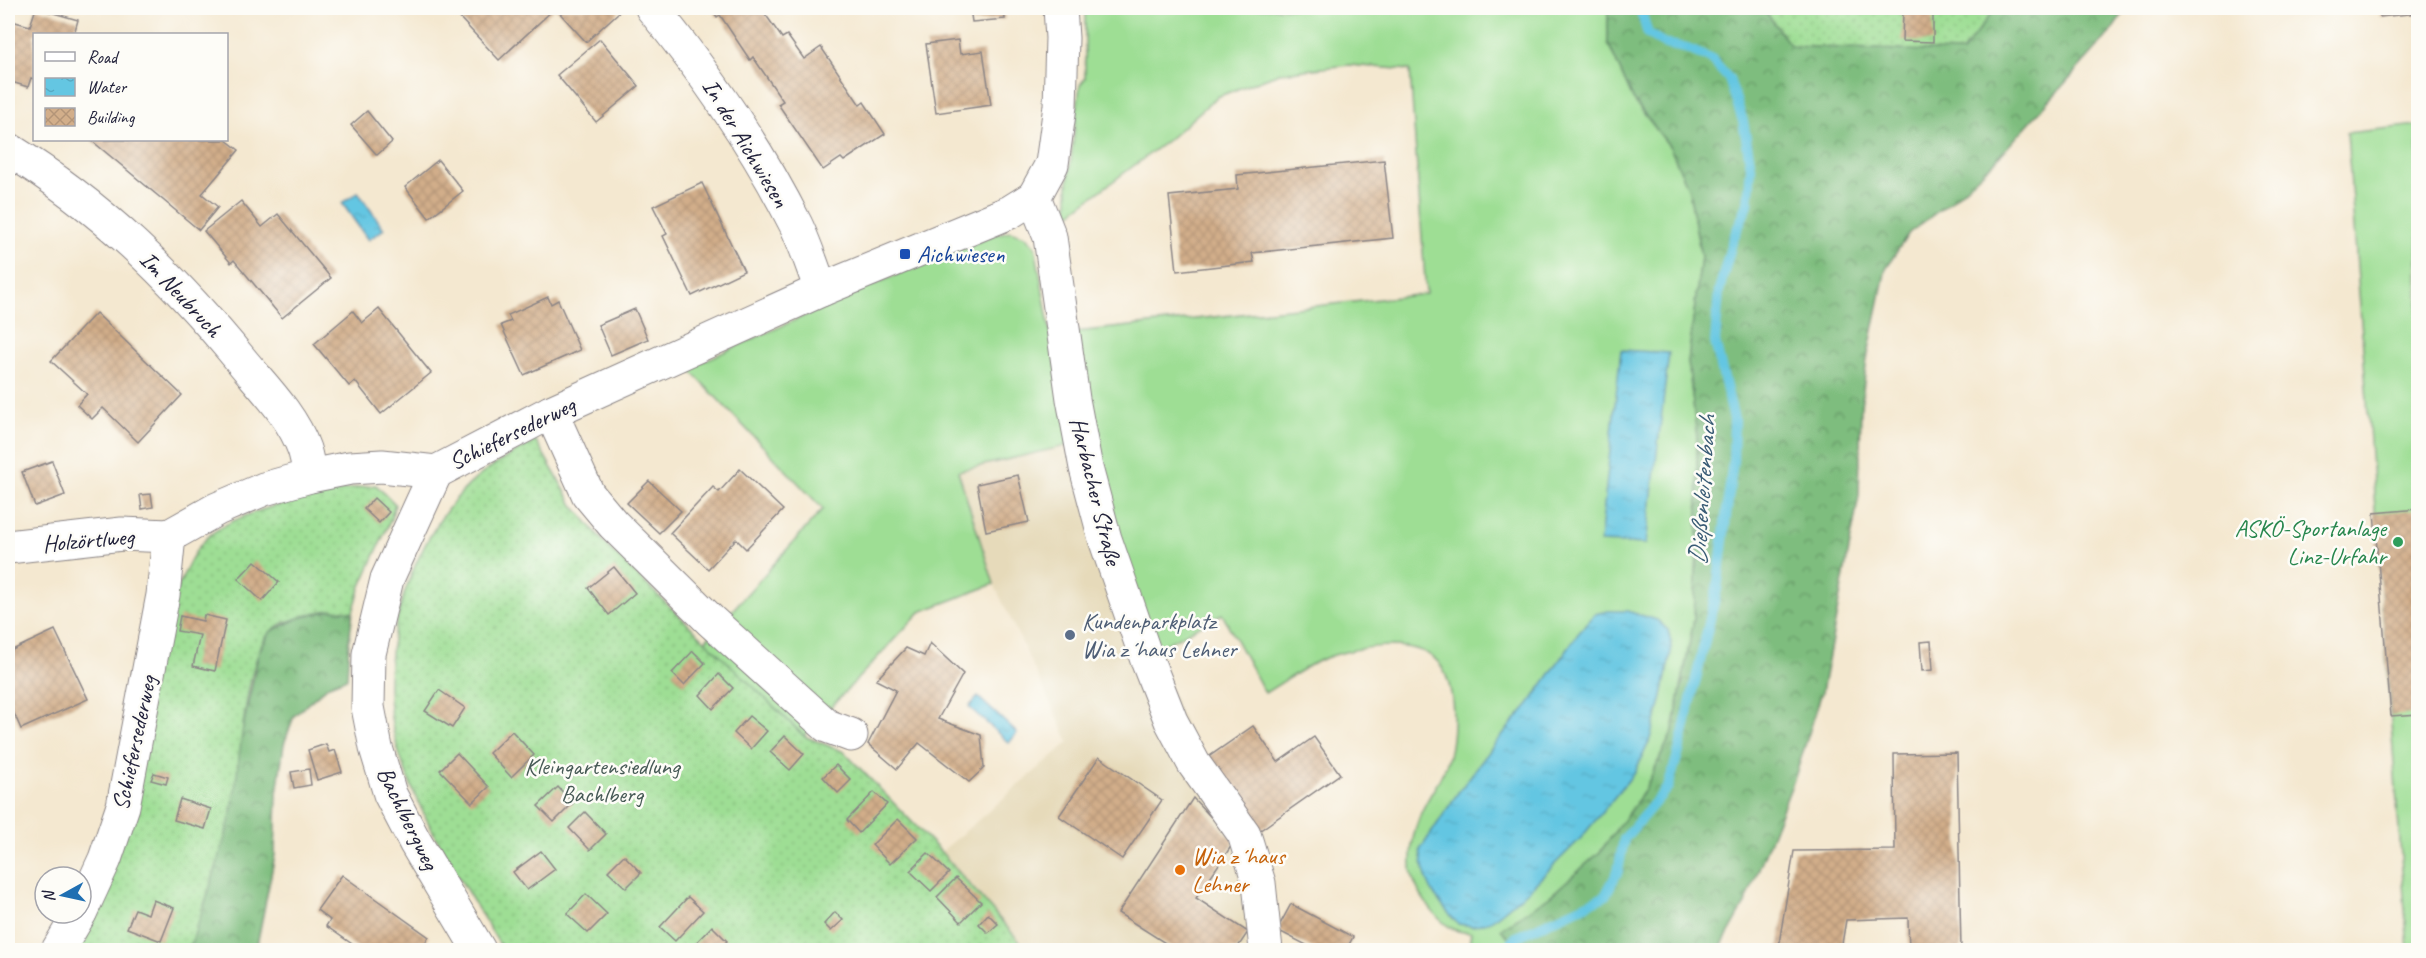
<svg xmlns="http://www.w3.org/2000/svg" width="2426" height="958" font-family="Caveat,sans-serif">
<defs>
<pattern id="forest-crowns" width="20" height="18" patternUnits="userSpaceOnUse" patternTransform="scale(1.5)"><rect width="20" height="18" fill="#7ebd7e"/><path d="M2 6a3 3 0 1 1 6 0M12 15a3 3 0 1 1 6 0" fill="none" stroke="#679968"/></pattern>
<pattern id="garden-dots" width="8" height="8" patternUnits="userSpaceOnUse" patternTransform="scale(1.5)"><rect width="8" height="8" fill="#9ede94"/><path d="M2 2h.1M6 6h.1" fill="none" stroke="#88be80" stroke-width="1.8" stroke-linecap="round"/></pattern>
<pattern id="water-ripples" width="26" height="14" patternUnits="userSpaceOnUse" patternTransform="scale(1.5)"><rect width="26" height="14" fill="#64c6e2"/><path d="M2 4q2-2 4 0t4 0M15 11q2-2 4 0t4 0" fill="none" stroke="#56aac3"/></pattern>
<pattern id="building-cross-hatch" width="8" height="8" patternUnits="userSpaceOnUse" patternTransform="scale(1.5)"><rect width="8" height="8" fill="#d2ae8a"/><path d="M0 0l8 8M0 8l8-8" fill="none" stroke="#b49578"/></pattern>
</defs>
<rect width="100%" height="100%" fill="#fdfcf7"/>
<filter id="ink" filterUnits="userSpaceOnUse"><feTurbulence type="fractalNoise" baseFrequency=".0167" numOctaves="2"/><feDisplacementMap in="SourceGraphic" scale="12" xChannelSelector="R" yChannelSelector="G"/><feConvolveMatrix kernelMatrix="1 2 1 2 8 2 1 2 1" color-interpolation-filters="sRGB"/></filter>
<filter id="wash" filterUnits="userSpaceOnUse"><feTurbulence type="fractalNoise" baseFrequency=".008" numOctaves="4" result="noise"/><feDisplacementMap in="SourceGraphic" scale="24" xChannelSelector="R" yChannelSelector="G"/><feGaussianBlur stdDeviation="1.35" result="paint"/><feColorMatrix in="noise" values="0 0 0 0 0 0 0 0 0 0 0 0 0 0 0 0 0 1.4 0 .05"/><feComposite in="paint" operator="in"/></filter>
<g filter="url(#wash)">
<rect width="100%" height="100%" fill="#f4e8d0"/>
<path fill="#e6daba" d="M1070,445L1234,842L1249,921L1245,950H1027L941,852L1069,742L994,584L957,471Z"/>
<g fill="#9ede94" stroke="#608068" stroke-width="1.5">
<path d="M1085,8H1608V43L1633,99L1670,147L1689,190L1701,257L1688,361L1697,437L1698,531L1694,619L1673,731L1643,793L1600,852L1550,896L1501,929L1518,950H1468L1471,933C1465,932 1458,932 1453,929C1435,920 1411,886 1411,866C1410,848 1414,830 1421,813C1429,794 1444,777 1449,756C1455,730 1456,689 1441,666C1419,633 1346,648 1316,662C1298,671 1282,683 1265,693L1222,614L1155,650L1096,468L1076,332L1426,294L1410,70L1349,65L1279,73L1217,97L1168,140L1068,215V183L1080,85L1085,78Z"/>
<path d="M2418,125V950H2408L2347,133Z"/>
<path d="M1010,231L1025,236L1035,246L1070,445L958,471L994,584L920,612L804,736L705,641L823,509L688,368L907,270L993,235Z"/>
</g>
<g fill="url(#forest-crowns)" stroke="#50705c" stroke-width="1.5">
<path d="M1608,8H1763L1791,46L1962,52L1995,8H2127L2110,33L1996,160L1949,203L1909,233L1886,268L1867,359L1861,406L1859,496L1822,692L1795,777L1745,904L1719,950H1638L1639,944L1630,950H1518L1501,929L1550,896L1600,852L1643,793L1673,731L1694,619L1698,531L1697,437L1688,361L1701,257L1689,190L1670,147L1633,99L1608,43Z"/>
<path d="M331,610L353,612L349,641L347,678L329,685L294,716L284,744L277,793L275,855L256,950H189L208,893L259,651L271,631L299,618Z"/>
</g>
<g fill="url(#garden-dots)" stroke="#608068" stroke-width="1.5">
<path d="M1763,8H1995L1962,52L1791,46Z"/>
<path d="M536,441L573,505L608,547L804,736L844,752L941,852L1027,950H503C466,888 417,816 397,746C373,663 405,554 462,492C483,469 510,455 536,441Z"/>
<path d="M376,485L395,504L391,519L361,586L353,612C346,611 338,610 330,610C316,612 280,621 270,632C244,659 240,773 231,814C220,860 204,906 189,950H70L176,592C185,572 192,551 209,536C238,509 335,490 376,485Z"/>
</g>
<g fill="url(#water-ripples)" stroke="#43748e" stroke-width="1.5">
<path d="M358,192L384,229L368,240L342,203Z"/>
<path d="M1621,350L1669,353L1646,544L1600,542Z"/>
<path d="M1608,611H1627L1657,620L1668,630L1672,647L1661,701L1649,742L1635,772L1581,838L1528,891L1491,921L1473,926L1458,924C1434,898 1425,885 1420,850L1457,794L1497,741L1529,704L1577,635L1595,614Z"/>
<path d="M978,697L1017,733L1009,743L969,707Z"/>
</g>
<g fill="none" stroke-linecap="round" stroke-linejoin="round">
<path stroke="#64c6e2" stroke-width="10" d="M1505,950L1516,937L1605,896L1618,871L1624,839L1668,787L1679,751L1717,589L1733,461L1734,419L1715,342L1719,291L1733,239L1748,204L1751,167L1743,121L1729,79L1711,59L1685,48L1665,44L1648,34L1640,8"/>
</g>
<g id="blocks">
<g fill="url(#building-cross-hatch)">
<path d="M36,8L78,20L74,34H34V79L31,78L28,87L8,81V20L30,26Z"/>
<path d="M469,8H555L499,60L459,17Z"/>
<path d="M555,8H615L619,12L586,42Z"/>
<path d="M711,8H761L782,38L787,35L804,59L821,47L860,105L864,102L885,134L844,161L841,158L823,170L778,104L783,101L753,57L750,60L720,15L717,17Z"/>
<path d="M970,8H1004L1005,19L972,22Z"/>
<path d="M2379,8H2418V13L2380,17Z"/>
<path d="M1903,11L1933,12V42L1902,41Z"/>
<path d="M600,39L639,86L596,122L557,75Z"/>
<path d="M958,40L960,54L983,51L991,105L936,113L926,44Z"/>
<path d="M367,111L392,142L377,155L351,125Z"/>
<path d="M91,140H226L239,150L202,194L218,207L199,230Z"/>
<path d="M438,160L463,191L429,218L405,187Z"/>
<path d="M1384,160L1393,238L1252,253L1254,262L1177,271L1169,196L1238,189L1237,175Z"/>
<path d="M702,183L744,271L692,296L663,236L667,234L653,206Z"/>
<path d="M241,201L262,227L278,214L331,278L282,318L234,260L231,263L204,231Z"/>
<path d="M548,297L551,304L558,300L580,350L524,375L501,325L511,321L508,315Z"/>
<path d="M379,309L431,373L381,414L355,381L349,386L314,344L353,311L362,323Z"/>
<path d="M635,309L648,339L611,355L598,325Z"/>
<path d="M96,313L182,395L138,442L103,408L92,419L77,405L87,394L51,361Z"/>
<path d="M52,461L65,495L35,506L22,472Z"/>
<path d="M740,469L783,510L746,549L736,539L708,569L670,533L713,487L719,492Z"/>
<path d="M1018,475L1029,522L986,531L977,484Z"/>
<path d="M649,481L681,511L659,533L627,503Z"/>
<path d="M151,494L153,507L142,509L140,495Z"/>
<path d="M374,498L389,512L379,523L364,509Z"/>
<path d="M2418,509V714L2391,716L2374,513Z"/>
<path d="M255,561L279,582L262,601L238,579Z"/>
<path d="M614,567L635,593L609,615L588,588Z"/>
<path d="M204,615L226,620L215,671L193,666L200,635L177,631L180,616L203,621Z"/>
<path d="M55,630L88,699L21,729L8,700V652Z"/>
<path d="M1931,641L1933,670L1922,671L1920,642Z"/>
<path d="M930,643L963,674L938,719L981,735L984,768L969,782L919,743L897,769L868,744L896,690L876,680L906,648L924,656Z"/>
<path d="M693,651L705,663L684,685L672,673Z"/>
<path d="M719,674L733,688L713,709L700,695Z"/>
<path d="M439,690L465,708L452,728L425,711Z"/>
<path d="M749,716L767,731L751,749L734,733Z"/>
<path d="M1253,726L1278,762L1314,737L1340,774L1259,831L1207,758Z"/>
<path d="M512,731L534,755L511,777L489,753Z"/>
<path d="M785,736L804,754L790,770L770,752Z"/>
<path d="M326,744L329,752L335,750L342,772L317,780L308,750Z"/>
<path d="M457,753L489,787L472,803L440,770Z"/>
<path d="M1957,753L1961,950H1909L1908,918L1846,920L1841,950H1778L1794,851L1895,850L1894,754Z"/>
<path d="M1099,757L1162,800L1122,859L1059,816Z"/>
<path d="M836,765L851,780L838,793L823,777Z"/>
<path d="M309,769L311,785L294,788L291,772Z"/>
<path d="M154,773L168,777L166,784L151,780Z"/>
<path d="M558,787L573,803L554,822L538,806Z"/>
<path d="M874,792L887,804L859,833L847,820Z"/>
<path d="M1193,798L1234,842L1196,898L1248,932L1236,950H1176L1118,913Z"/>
<path d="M180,799L211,809L205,829L174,820Z"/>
<path d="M585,812L606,834L590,850L569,828Z"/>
<path d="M898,819L917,838L890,864L872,845Z"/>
<path d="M541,851L555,869L527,890L513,872Z"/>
<path d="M928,853L949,873L931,891L910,871Z"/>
<path d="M624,855L641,873L626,888L608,871Z"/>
<path d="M342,875L429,937L420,950H361L326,926L330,920L317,910Z"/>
<path d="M956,878L981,902L961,922L937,897Z"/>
<path d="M586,894L607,914L588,933L567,914Z"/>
<path d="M688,897L703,911L675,941L660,927Z"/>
<path d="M153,900L174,908L161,941L127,928L135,909L148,914Z"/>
<path d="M1291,904L1353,937L1346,950H1316L1277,930Z"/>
<path d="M835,912L843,920L831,931L824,924Z"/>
<path d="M988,914L998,924L988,933L979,924Z"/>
<path d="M712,926L727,941L718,950H689Z"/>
</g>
</g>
</g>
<g filter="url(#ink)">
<use href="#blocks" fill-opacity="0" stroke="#8b8586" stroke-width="1.5"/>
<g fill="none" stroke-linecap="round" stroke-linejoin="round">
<g stroke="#8b8586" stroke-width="35">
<g id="minor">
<path d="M652,8C707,75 757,147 796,225C806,246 813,268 821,290"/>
<path d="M1060,8L1062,38L1060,106L1052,164L1034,197L1050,237L1073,399L1086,468L1105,539L1147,660L1171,721L1194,764L1244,834L1259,883L1266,950"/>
<path d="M8,149C102,207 171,275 241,360C263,387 292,415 304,449C307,458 308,467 310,476"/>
<path d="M551,412L588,494L613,524L711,621L827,726L851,735"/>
<path d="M436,472L387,579L369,654L368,707L376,748L390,794L415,842L479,950"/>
<path d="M169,536L217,509L264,489L310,476L350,468L382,466L436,472L551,412L821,290L1010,212L1034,197"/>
<path d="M8,547L122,534L169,536"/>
<path d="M81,911L105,859L123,806L163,595L169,536"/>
<path d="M58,950L80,913"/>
</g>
</g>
<use href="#minor" stroke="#fff" stroke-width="33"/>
</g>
</g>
<rect fill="#1a4fb4" stroke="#fdfcf7" stroke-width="2" x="899" y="248" width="12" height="12" rx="3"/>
<circle fill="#2e9e5b" stroke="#fdfcf7" stroke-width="2" cx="2398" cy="542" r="6"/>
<circle fill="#5c6f8a" stroke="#fdfcf7" stroke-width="2" cx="1070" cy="635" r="6"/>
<circle fill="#e8710a" stroke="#fdfcf7" stroke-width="2" cx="1180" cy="870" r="6"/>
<g text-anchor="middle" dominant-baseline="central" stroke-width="5" stroke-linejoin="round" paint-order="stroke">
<g font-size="24" fill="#22223b" stroke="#fdfcf7">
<text transform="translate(746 143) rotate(59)">In der Aichwiesen</text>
<text transform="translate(181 294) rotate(47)">Im Neubruch</text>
<text transform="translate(512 433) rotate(-26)">Schiefersederweg</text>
<text transform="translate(1096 491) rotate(76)">Harbacher Straße</text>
<text transform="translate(88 540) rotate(-5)">Holzörtlweg</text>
<text transform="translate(134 743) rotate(-78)">Schiefersederweg</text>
<text transform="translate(408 818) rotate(64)">Bachlbergweg</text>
</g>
<g font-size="24" fill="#164399" stroke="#fdfcf7" text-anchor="start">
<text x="917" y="254">Aichwiesen</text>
</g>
<g font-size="24" fill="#27864d" stroke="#fdfcf7" text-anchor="end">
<text x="2386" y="528">ASKÖ-Sportanlage<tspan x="2386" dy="28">Linz-Urfahr</tspan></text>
</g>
<g font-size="24" fill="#4e5e75" stroke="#fdfcf7" text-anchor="start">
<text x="1082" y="621">Kundenparkplatz<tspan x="1082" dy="28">Wia z´haus Lehner</tspan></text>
</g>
<g font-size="24" fill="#475a56" stroke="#fdfcf7">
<text x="602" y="766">Kleingartensiedlung<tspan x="602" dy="28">Bachlberg</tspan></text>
</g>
<g font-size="24" fill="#c56008" stroke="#fdfcf7" text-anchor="start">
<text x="1192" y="856">Wia z´haus<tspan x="1192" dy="28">Lehner</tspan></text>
</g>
<g font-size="26" font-style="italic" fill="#395b75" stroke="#fdfcf7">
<text transform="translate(1702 490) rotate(-86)">Dießenleitenbach</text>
</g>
</g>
<rect width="2426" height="958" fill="none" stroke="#fdfcf7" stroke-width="30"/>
<rect x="33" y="33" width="195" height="108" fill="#fdfcf7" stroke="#a5a5ac" stroke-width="1.5"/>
<rect x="45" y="52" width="30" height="9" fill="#ffffff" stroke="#a5a5ac" stroke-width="1.5"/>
<text x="87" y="63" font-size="18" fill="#22223b">Road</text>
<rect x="45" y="78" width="30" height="18" fill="url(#water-ripples)" stroke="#a5a5ac" stroke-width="1.5"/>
<text x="87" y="93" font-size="18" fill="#22223b">Water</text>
<rect x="45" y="108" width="30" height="18" fill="url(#building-cross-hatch)" stroke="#a5a5ac" stroke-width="1.5"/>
<text x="87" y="123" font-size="18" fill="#22223b">Building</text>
<g transform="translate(63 895) rotate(262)"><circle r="28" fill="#fdfcf7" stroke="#a5a5ac" stroke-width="1.5"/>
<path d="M0-4.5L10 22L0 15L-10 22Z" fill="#1f6fb2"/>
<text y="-9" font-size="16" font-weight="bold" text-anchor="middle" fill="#22223b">N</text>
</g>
</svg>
